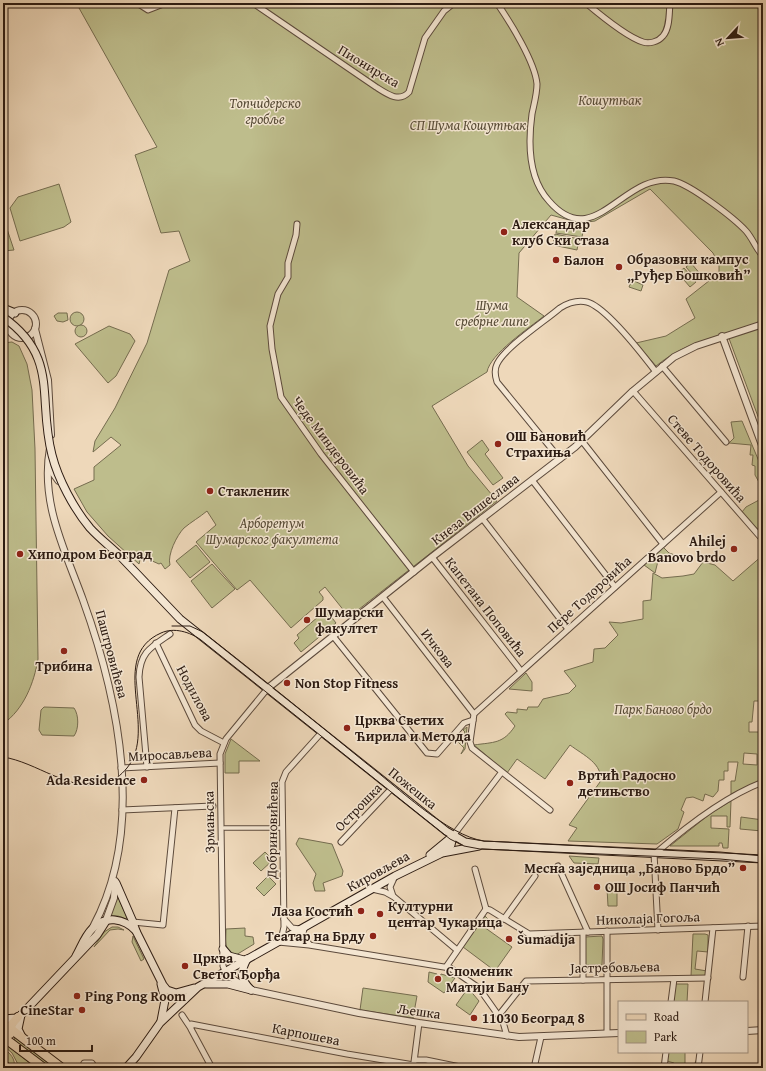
<svg xmlns="http://www.w3.org/2000/svg" width="766" height="1071" font-family="'Gentium Book Plus',serif">
<rect width="100%" height="100%" fill="#eed8ba"/>
<filter id="stains"><feTurbulence type="fractalNoise" baseFrequency=".005" numOctaves="4"/><feColorMatrix values="0 0 0 0 .2 0 0 0 0 .09 0 0 0 0 .02 0 0 0 .5 -.17"/></filter>
<radialGradient id="worn" r=".72"><stop offset=".6" stop-color="#630" stop-opacity="0"/><stop offset="1" stop-color="#630" stop-opacity=".3"/></radialGradient>
<g fill="#bebd8c" stroke="#756c4f" fill-rule="evenodd">
<path d="M78,3H763V430L727,333C700,341 678,348 656,366L636,343L666,336L695,318L686,299L719,273V265L713,253L650,189L595,221L580,223L551,215L519,253L517,297L544,316C529,328 490,354 487,372L432,406L468,466L497,501L349,617L325,587L319,592L323,597V600L291,628L250,580L237,590L196,542L216,525L207,511C200,517 191,522 184,528C177,535 167,555 170,565L165,569L161,563L159,564L141,556L139,564L108,536L87,512L74,489L94,480V467L121,445L111,437L93,452L95,441L115,408L147,343L169,270L190,261L179,231L161,233L135,155L157,147L79,8Z"/>
<path d="M59,184L71,222L64,227L20,241L10,208L18,197Z"/>
<path d="M3,217L14,250L3,251Z"/>
<path d="M558,221L584,226L582,237L556,233Z"/>
<path d="M555,234L579,239L577,250L553,245Z"/>
<path d="M691,263L701,275L696,279L686,267Z"/>
<path d="M684,268L696,282L690,287L678,273Z"/>
<path d="M632,280L643,285L641,291L629,287Z"/>
<circle cx="77" cy="319" r="7"/>
<path d="M58,313H67L68,320L63,322L57,321L54,316Z"/>
<circle cx="81" cy="331" r="6"/>
<path d="M109,326L130,334L135,341L116,376L108,383L75,344Z"/>
<path d="M12,342L19,346L27,364L32,390L35,449L38,659C34,683 24,709 3,724V343Z"/>
<path d="M742,421L763,471V535L742,512L746,507L759,500L760,484L755,475V466L752,465L753,455H750L751,445L729,443L734,438L731,422Z"/>
<path d="M482,440L489,450L485,454L503,478L493,485L467,452Z"/>
<path d="M196,545L210,562L190,578L176,561Z"/>
<path d="M663,547L669,553L675,555V559H670V562L658,561L655,573L644,565Z"/>
<path d="M763,555V701H754L752,722H749V732H760L763,712V773L761,776V780L731,794V781H735L738,762H728V771H724V780H719L718,791L713,797L705,794L703,801L693,797L686,798L681,810L684,812L678,829L657,844L568,841L577,828L569,825L600,782C604,764 583,755 570,745L545,779L517,759L507,773L474,745C494,742 503,744 515,726L505,714L507,712L517,713V709L527,710L528,707H538L543,699L569,693L576,686L564,671L593,662L594,649L605,648L618,635L609,622L621,623L643,619V601L651,600L653,573L662,578L683,576L694,574L703,562L715,565L733,581ZM744,753L757,754V765L743,764Z"/>
<path d="M212,564L235,589L212,608L191,581Z"/>
<path d="M326,610L336,623L301,652L294,643L299,638L297,635Z"/>
<path d="M526,673L532,682V691L509,689Z"/>
<path d="M44,707L74,708C79,715 79,729 74,736L42,735L39,730L41,710Z"/>
<path d="M467,727L465,749L461,754L464,748L458,742L465,732L463,730Z"/>
<path d="M231,739L260,761H239V773H225V754Z"/>
<path d="M731,801L730,827H727V816H711V828L729,829L728,848H723L722,843H719V846H670L711,813Z"/>
<path d="M741,817L763,820L762,831L740,829Z"/>
<path d="M299,838L332,844L343,871L342,876L323,883L325,891H315L313,883L316,874L296,844Z"/>
<path d="M265,852L273,860L261,871L253,863Z"/>
<path d="M569,856L599,858L598,864L574,863Z"/>
<path d="M268,876L276,884L264,896L256,888Z"/>
<path d="M607,888H617V906H608Z"/>
<path d="M116,893L127,917L129,920L118,916H109Z"/>
<path d="M485,916L489,920L484,927L512,947L495,971L463,947Z"/>
<path d="M112,927H118L124,930L118,929L110,930L94,947L104,932Z"/>
<path d="M245,928V936L253,937L254,944L236,955C223,952 226,940 226,929Z"/>
<path d="M693,934H705L708,935V952L697,951L695,969L707,971L706,977L691,976Z"/>
<path d="M133,936L144,959L141,961L132,942Z"/>
<path d="M602,936L603,939L602,965H585V937Z"/>
<path d="M429,972L437,974L436,980L439,981L441,974L455,978L444,993L428,982Z"/>
<path d="M675,984H688L687,1002H674Z"/>
<path d="M363,988L417,996L413,1018L360,1010Z"/>
<path d="M468,988L479,1001L470,1015L456,1005Z"/>
<path d="M14,1036L57,1068H50L15,1042Z"/>
<path d="M3,1042L36,1068H20L12,1053L3,1045Z"/>
<path d="M3,1048C10,1053 16,1059 14,1068L3,1057Z"/>
<path d="M668,1052H685V1064L694,1065L697,1059L696,1068H673L674,1063L667,1061Z"/>
</g>
<g fill="none" stroke-linecap="round" stroke-linejoin="round">
<g stroke="#5c4a3c" stroke-width="5.5">
<path id="pedestrian" d="M224,828H283"/>
</g>
<g stroke="#5c4a3c" stroke-width="7">
<g id="minor">
<path d="M137,3L148,10L166,3"/>
<path d="M253,3L376,87C387,94 399,103 409,92L425,38L444,11L454,3"/>
<path d="M497,3C510,22 535,62 537,84C537,94 534,104 532,114C528,143 528,178 549,201C595,254 623,171 674,181C691,185 734,218 746,231C753,239 756,249 763,256"/>
<path d="M586,3C599,14 627,37 643,42C649,44 658,42 663,36C670,28 669,13 670,3"/>
<path d="M297,224L296,235L288,263V277L278,294L270,326L272,349L281,397L321,454L414,572"/>
<path d="M662,366L726,442"/>
<path d="M633,391L763,540"/>
<path d="M582,441L663,544"/>
<path d="M560,459L497,382C495,376 494,370 497,364C505,347 545,321 560,308C568,303 578,300 587,302C606,307 643,355 656,372"/>
<path d="M48,467L58,481"/>
<path d="M532,480L615,587"/>
<path d="M482,518L568,629"/>
<path d="M432,557L521,671"/>
<path d="M383,597L474,714"/>
<path d="M333,636L427,753L437,754L464,723L473,720"/>
<path d="M156,643L195,725L201,731L224,743"/>
<path d="M147,767L139,677C140,652 151,647 170,634"/>
<path d="M121,768L220,763"/>
<path d="M122,810L213,806"/>
<path d="M550,810L472,748L470,742L474,714L721,492"/>
<path d="M453,836L501,773"/>
<path d="M341,842L392,788"/>
<path d="M654,853L658,930"/>
<path d="M656,853C687,826 724,797 763,782"/>
<path d="M558,866L588,932"/>
<path d="M475,869L486,909"/>
<path d="M372,889L385,892L394,897L457,950"/>
<path d="M393,896L390,887L395,876"/>
<path d="M486,909L490,910L529,934L763,926"/>
<path d="M284,919L292,928L300,929"/>
<path d="M504,919L535,876"/>
<path d="M133,922L163,925L175,808"/>
<path d="M305,926L302,936L309,944"/>
<path d="M281,940L284,927L282,782L286,772L322,732"/>
<path d="M278,942L309,945L450,968L479,988L503,1022L507,1036"/>
<path d="M446,967L486,909"/>
<path d="M225,971L223,966L220,754L226,739L268,688"/>
<path d="M743,977L748,926"/>
<path d="M583,980V932"/>
<path d="M671,1002L674,979"/>
<path d="M705,1002L713,928"/>
<path d="M182,1015L190,1027"/>
<path d="M499,1015L526,981L708,978"/>
<path d="M607,1033V931"/>
<path d="M415,1060H426L465,1068"/>
<path d="M414,1062L419,1023"/>
<path d="M82,1068L84,1063H92L95,1068"/>
<path d="M212,1068L191,1029V1024L347,1054L414,1065"/>
<path d="M534,1068L541,1037"/>
<path d="M664,1068L666,1052"/>
<path d="M698,1068L700,1052"/>
</g>
</g>
<g stroke="#5c4a3c" stroke-width="8">
<g id="tertiary">
<circle cx="22" cy="324" r="14"/>
<path d="M35,329L48,380L51,435"/>
<path d="M722,336L763,448"/>
<path d="M50,448C40,503 65,550 83,600C119,700 146,829 93,927"/>
<path d="M268,688L432,557L575,447L633,391L674,357L696,346L763,324"/>
<path d="M106,920L114,898L115,881"/>
<path d="M225,971L234,980L251,990L359,1013L419,1023L519,1037L619,1033"/>
<path d="M747,1031L763,1030"/>
</g>
</g>
<g stroke="#2c1b12" stroke-width="9">
<g id="secondary">
<path d="M3,308L15,313"/>
<path d="M3,327L9,326"/>
<path d="M121,557L180,619L446,831L465,842L483,845L763,859"/>
<path d="M442,853L479,846"/>
<path d="M430,855L453,836"/>
<path d="M116,883L133,922L136,931"/>
<path d="M223,949L229,956L244,960"/>
<path d="M76,956C81,947 85,936 92,929C105,915 124,918 136,931L163,985L167,990L176,993L194,988"/>
<path d="M247,959C240,972 240,979 251,990"/>
<path d="M206,984H228L251,990"/>
<path d="M21,1015L18,1029L22,1037"/>
<path d="M3,1019L16,1018L21,1015L97,935L106,921"/>
<path d="M161,1021L165,1000L161,984"/>
<path d="M3,1064L7,1068"/>
<path d="M126,1068L136,1057L160,1023L198,987L395,876L440,854L451,845L453,836"/>
</g>
</g>
<g stroke="#2c1b12" stroke-width="10">
<g id="primary">
<path d="M3,1023L62,1068"/>
<path d="M10,1034L12,1024L18,1017"/>
<path d="M3,1037L44,1068"/>
</g>
</g>
<use href="#pedestrian" stroke="#f4e6d2" stroke-width="3.5"/>
<use href="#minor" stroke="#f4e6d2" stroke-width="5"/>
<use href="#tertiary" stroke="#f4e6d2" stroke-width="6"/>
<use href="#secondary" stroke="#f4e6d2" stroke-width="7"/>
<use href="#primary" stroke="#eed8ba" stroke-width="8"/>
<g stroke="#2c1b12" stroke-width="1">
<path d="M172,626H190L203,632C258,675 312,719 366,763C396,786 448,836 484,841L720,852L763,856"/>
<path d="M3,757C37,762 69,792 104,784C113,782 121,775 127,768C159,729 107,657 161,633C174,627 190,632 201,640L450,839L464,846L480,849L720,859L763,863"/>
</g>
<g stroke="#2c1b12" stroke-width="9" stroke-linecap="butt">
<path id="secondary-bridge" d="M3,317C60,357 37,399 52,455C58,479 74,509 90,528C100,539 111,547 121,557"/>
</g>
<use href="#secondary-bridge" stroke="#f4e6d2" stroke-width="7"/>
</g>
<g fill="#8f2418" stroke="#f4e6d2" stroke-width="1.5">
<circle cx="504" cy="232" r="4"/>
<circle cx="556" cy="260" r="4"/>
<circle cx="619" cy="267" r="4"/>
<circle cx="498" cy="444" r="4"/>
<circle cx="210" cy="491" r="4"/>
<circle cx="734" cy="549" r="4"/>
<circle cx="20" cy="554" r="4"/>
<circle cx="307" cy="620" r="4"/>
<circle cx="64" cy="651" r="4"/>
<circle cx="287" cy="683" r="4"/>
<circle cx="347" cy="728" r="4"/>
<circle cx="144" cy="780" r="4"/>
<circle cx="570" cy="783" r="4"/>
<circle cx="743" cy="868" r="4"/>
<circle cx="597" cy="887" r="4"/>
<circle cx="361" cy="911" r="4"/>
<circle cx="380" cy="914" r="4"/>
<circle cx="373" cy="936" r="4"/>
<circle cx="509" cy="939" r="4"/>
<circle cx="185" cy="966" r="4"/>
<circle cx="438" cy="979" r="4"/>
<circle cx="77" cy="996" r="4"/>
<circle cx="82" cy="1010" r="4"/>
<circle cx="474" cy="1018" r="4"/>
</g>
<g text-anchor="middle" dominant-baseline="central" stroke-width="3" stroke-linejoin="round" paint-order="stroke">
<g font-size="14" fill="#2c1b12" stroke="#f4e6d2">
<text transform="translate(369 66) rotate(31)">Пионирска</text>
<text transform="translate(331 445) rotate(53)">Чеде Миндеровића</text>
<text transform="translate(707 458) rotate(49)">Стеве Тодоровића</text>
<text transform="translate(475 509) rotate(-38)">Кнеза Вишеслава</text>
<text transform="translate(589 594) rotate(-42)">Пере Тодоровића</text>
<text transform="translate(486 607) rotate(52)">Капетана Поповића</text>
<text transform="translate(438 648) rotate(52)">Ичкова</text>
<text transform="translate(112 654) rotate(75)">Паштровићева</text>
<text transform="translate(195 693) rotate(62)">Нодилова</text>
<text transform="translate(170 754) rotate(-3)">Миросављева</text>
<text transform="translate(413 788) rotate(39)">Пожешка</text>
<text transform="translate(358 807) rotate(-46)">Острошка</text>
<text transform="translate(209 822) rotate(-91)">Зрмањска</text>
<text transform="translate(272 830) rotate(-89)">Добриновићева</text>
<text transform="translate(378 871) rotate(-29)">Кировљева</text>
<text transform="translate(648 918) rotate(-2)">Николаја Гогоља</text>
<text transform="translate(615 967) rotate(-1)">Јастребовљева</text>
<text transform="translate(419 1011) rotate(8)">Љешка</text>
<text transform="translate(306 1034) rotate(11)">Карпошева</text>
</g>
<g font-size="14" font-style="italic" fill="#584c37" stroke="#f4e6d2">
<text x="610" y="100">Кошутњак</text>
<text x="265" y="103">Топчидерско<tspan x="265" dy="16">гробље</tspan></text>
<text x="468" y="125">СП Шума Кошутњак</text>
<text x="492" y="305">Шума<tspan x="492" dy="16">сребрне липе</tspan></text>
<text x="272" y="523">Арборетум<tspan x="272" dy="16">Шумарског факултета</tspan></text>
<text x="663" y="709">Парк Баново брдо</text>
</g>
<g font-size="14" font-weight="bold" fill="#2c1b12" stroke="#f4e6d2" text-anchor="start">
<text x="512" y="224">Александар<tspan x="512" dy="16">клуб Ски стаза</tspan></text>
<text x="627" y="259">Образовни кампус<tspan x="627" dy="16">„Руђер Бошковић”</tspan></text>
<text x="564" y="260">Балон</text>
<text x="506" y="436">ОШ Бановић<tspan x="506" dy="16">Страхиња</tspan></text>
<text x="218" y="491">Стакленик</text>
<text x="726" y="541" text-anchor="end">Ahilej<tspan x="726" dy="16">Banovo brdo</tspan></text>
<text x="28" y="554">Хиподром Београд</text>
<text x="315" y="612">Шумарски<tspan x="315" dy="16">факултет</tspan></text>
<text x="64" y="666" text-anchor="middle">Трибина</text>
<text x="295" y="683">Non Stop Fitness</text>
<text x="355" y="720">Црква Светих<tspan x="355" dy="16">Ћирила и Метода</tspan></text>
<text x="578" y="775">Вртић Радосно<tspan x="578" dy="16">детињство</tspan></text>
<text x="136" y="780" text-anchor="end">Ada Residence</text>
<text x="735" y="868" text-anchor="end">Месна заједница „Баново Брдо”</text>
<text x="605" y="887">ОШ Јосиф Панчић</text>
<text x="388" y="906">Културни<tspan x="388" dy="16">центар Чукарица</tspan></text>
<text x="353" y="911" text-anchor="end">Лаза Костић</text>
<text x="365" y="936" text-anchor="end">Театар на Брду</text>
<text x="517" y="939">Šumadija</text>
<text x="193" y="958">Црква<tspan x="193" dy="16">Светог Ђорђа</tspan></text>
<text x="446" y="971">Споменик<tspan x="446" dy="16">Матији Бану</tspan></text>
<text x="85" y="996">Ping Pong Room</text>
<text x="74" y="1010" text-anchor="end">CineStar</text>
<text x="482" y="1018">11030 Београд 8</text>
</g>
</g>
<rect width="766" height="1071" fill="none" stroke="#eed8ba" stroke-width="16"/>
<rect x="4" y="4" width="758" height="1063" fill="none" stroke="#2c1b12" stroke-width="2"/>
<rect x="8" y="8" width="750" height="1055" fill="none" stroke="#2c1b12"/>
<rect x="618" y="1001" width="130" height="52" fill="#f4e6d2" stroke="#a49585"/>
<rect x="626" y="1014" width="20" height="6" fill="#eed8ba" stroke="#a49585"/>
<text x="654" y="1021" font-size="12" fill="#2c1b12">Road</text>
<rect x="626" y="1031" width="20" height="12" fill="#bebd8c" stroke="#a49585"/>
<text x="654" y="1041" font-size="12" fill="#2c1b12">Park</text>
<g transform="translate(728 38) rotate(244)" stroke="#f4e6d2" stroke-width="3" paint-order="stroke">
<path d="M0-3L7 15L0 10L-7 15Z" fill="#2c1b12"/>
<text y="-6" font-size="11" font-weight="bold" text-anchor="middle" fill="#2c1b12">N</text>
</g>
<path d="M20 1045v6h72v-6" fill="none" stroke="#2c1b12" stroke-width="2"/>
<text x="26" y="1045" font-size="12" fill="#2c1b12" stroke="#f4e6d2" stroke-width="3" paint-order="stroke">100 m</text>
<rect width="100%" height="100%" filter="url(#stains)"/>
<rect width="100%" height="100%" fill="url(#worn)"/>
</svg>
